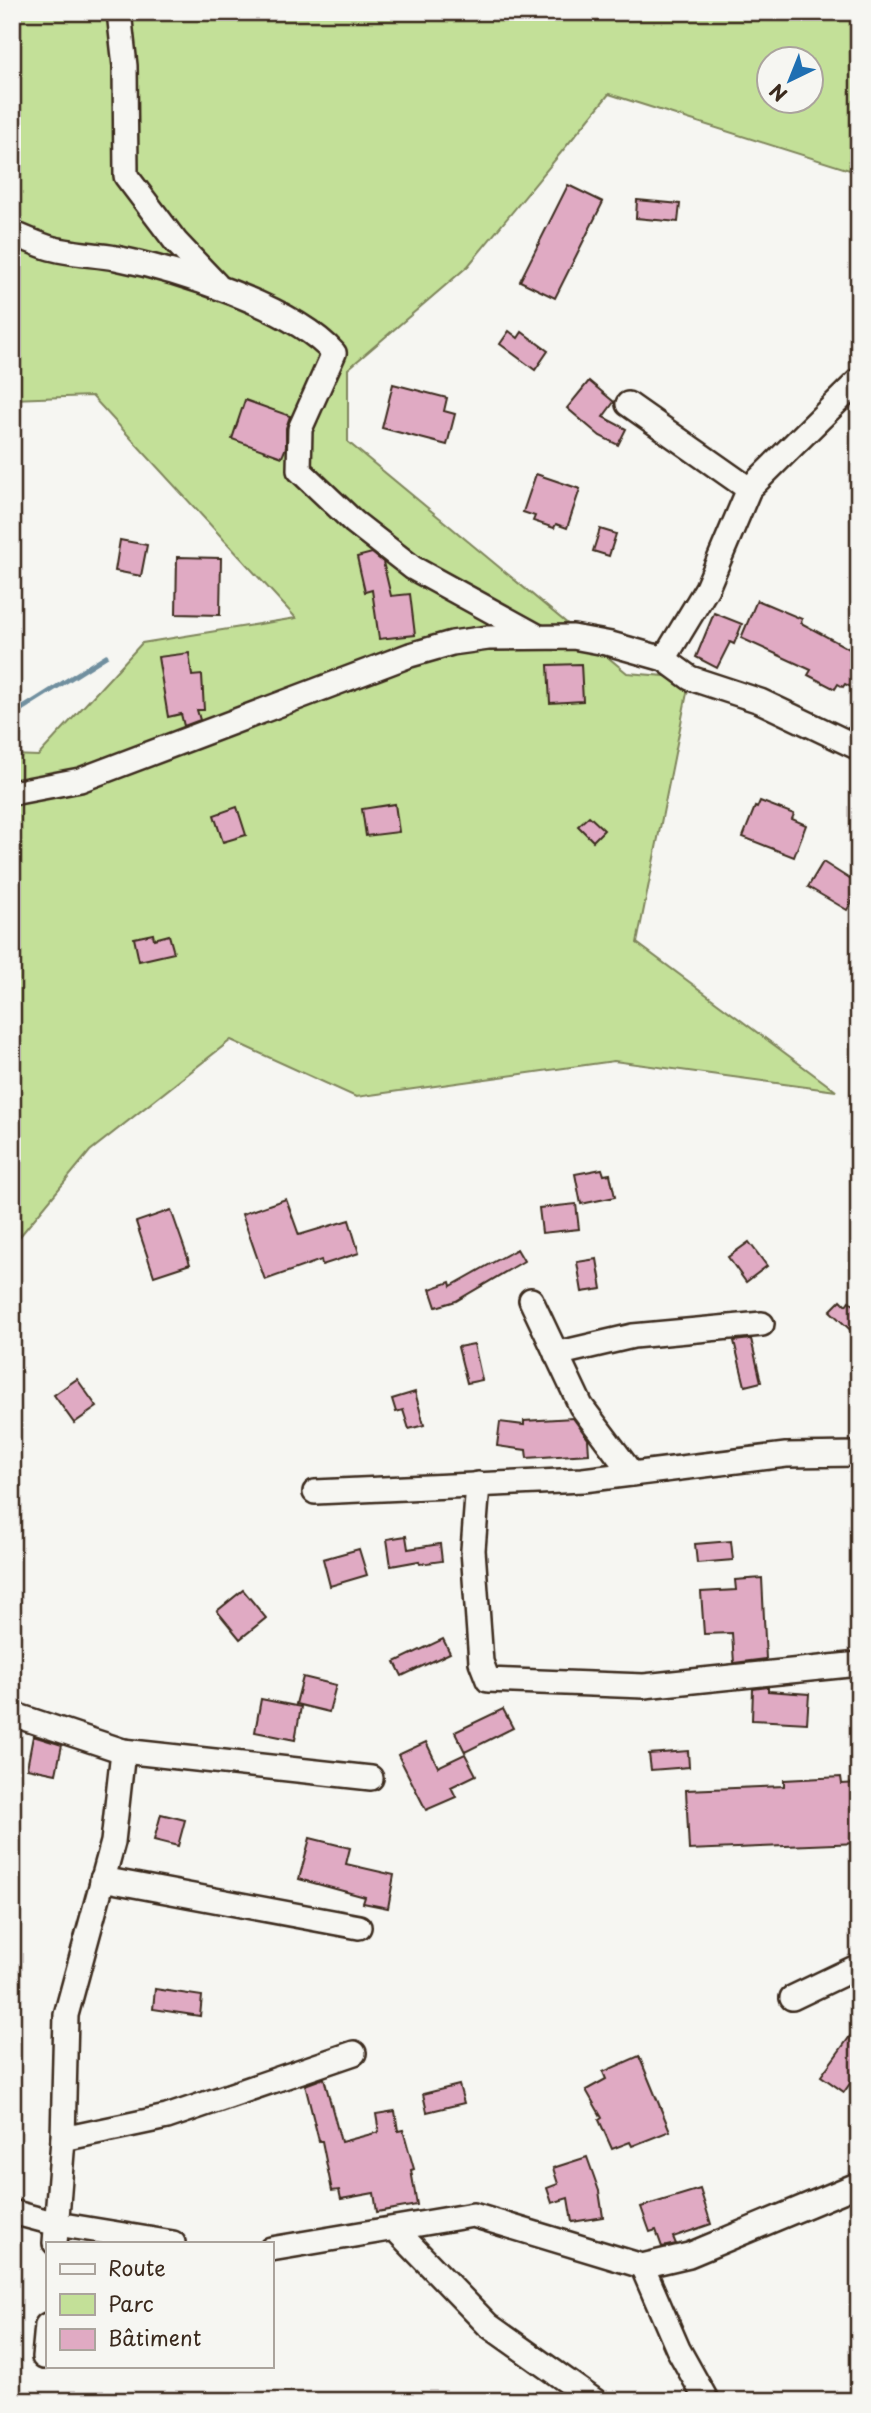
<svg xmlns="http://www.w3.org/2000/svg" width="871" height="2413" font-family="'Playpen Sans',sans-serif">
<rect width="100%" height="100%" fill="#f6f6f2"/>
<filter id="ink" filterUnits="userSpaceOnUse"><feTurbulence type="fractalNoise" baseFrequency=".0143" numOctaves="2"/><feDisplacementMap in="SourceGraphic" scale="14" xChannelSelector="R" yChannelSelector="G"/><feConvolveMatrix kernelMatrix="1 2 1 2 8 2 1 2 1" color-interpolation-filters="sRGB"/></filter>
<g filter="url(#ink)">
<path fill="#c3e098" stroke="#7f855b" stroke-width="2" fill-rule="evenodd" d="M12,12H859V173L609,94L468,266L348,369V442L627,673L690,678L637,943L836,1091L614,1061L356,1097L231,1040L90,1151L12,1246V755L38,756L142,643L296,618L92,396L12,399ZM770,60H812V102H770Z"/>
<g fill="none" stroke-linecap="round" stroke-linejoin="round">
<path stroke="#708f9f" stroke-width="5" d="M12,715L106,656"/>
</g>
<g fill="#e0aac3" stroke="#3b2a1e" stroke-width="2">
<path d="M568,185L603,202L555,298L520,281Z"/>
<path d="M637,200L680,204L678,222L636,218Z"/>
<path d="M509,331L518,338L522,332L548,351L535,370L500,344Z"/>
<path d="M589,381L614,402L603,417L626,429L618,445L600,436L567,408Z"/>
<path d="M393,384L447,398L444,411L455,414L447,445L382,428Z"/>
<path d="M245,400L290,416L286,428V447L282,457L232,439Z"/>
<path d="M536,474L580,489L567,528L556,524L554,528L533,521L535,516L523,512Z"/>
<path d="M600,529L616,534L609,556L593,551Z"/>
<path d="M120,540L147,545L141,576L115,571Z"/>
<path d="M372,553L383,562L391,596L410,594L415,635L379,639L372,590L365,592L357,557Z"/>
<path d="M177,557L221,558L220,615L176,614Z"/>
<path d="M757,600L802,619L801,623L859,654V691L845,684L843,687L838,684L835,689L808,675L811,670L741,638Z"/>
<path d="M714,613L742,624L734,644L730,642L717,668L696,657Z"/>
<path d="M189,653L192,676L202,675L204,710H197L200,720L184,726L181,714L168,717L158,657Z"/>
<path d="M581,664L583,701L550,703L548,665Z"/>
<path d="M760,801L794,814L792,819L806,825L794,857L743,837L755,807L757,808Z"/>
<path d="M395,804L399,832L366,836L362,809Z"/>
<path d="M237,807L246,835L223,842L214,815Z"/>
<path d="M589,816L604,830L593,841L578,826Z"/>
<path d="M823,862L859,885V890L847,910L808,887Z"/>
<path d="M153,934L154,939L169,935L174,953L139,961L134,938Z"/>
<path d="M602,1169L604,1175L610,1174L615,1197L581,1204L575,1174Z"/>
<path d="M286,1199L299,1235L349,1220L359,1253L322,1265L321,1260L265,1280L242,1214Z"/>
<path d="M576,1204L579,1229L542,1233L539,1208Z"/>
<path d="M171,1210L190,1264L154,1276L136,1222Z"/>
<path d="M749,1242L767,1266L746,1282L728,1257Z"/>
<path d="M517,1249L524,1261L456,1301L436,1307L430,1289L450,1282L451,1286Z"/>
<path d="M597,1259L602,1289L582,1292L577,1262Z"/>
<path d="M841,1300L846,1305L849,1301L859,1309V1338L830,1311Z"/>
<path d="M751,1339L761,1382L745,1386L734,1341Z"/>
<path d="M474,1344L482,1380L467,1383L458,1347Z"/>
<path d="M77,1379L97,1407L74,1423L54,1395Z"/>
<path d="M415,1392L424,1425L409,1429L403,1410L396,1412L392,1399Z"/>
<path d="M573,1418L588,1439L589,1454L527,1458L526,1450L497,1446L500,1422L524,1425V1421Z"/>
<path d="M406,1536L408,1549L440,1544L442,1561L420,1564L419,1561L391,1566L387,1539Z"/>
<path d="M731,1541L733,1560L697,1563L695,1544Z"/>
<path d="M359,1549L367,1575L330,1586L323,1559Z"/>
<path d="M762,1578L766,1659L734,1663L732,1633L704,1634L701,1592L736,1590L735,1580Z"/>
<path d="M243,1590L266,1618L240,1639L217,1611Z"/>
<path d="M443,1639L450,1653L402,1676L395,1662Z"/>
<path d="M303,1677L336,1685L329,1712L296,1704Z"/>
<path d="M768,1687V1691L809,1694L807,1723L752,1720L753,1689Z"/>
<path d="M261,1699L301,1707L295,1740L255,1732Z"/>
<path d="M503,1709L513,1728L465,1752L455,1732Z"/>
<path d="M33,1736L62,1745L56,1774L27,1768Z"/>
<path d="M426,1742L438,1767L465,1754L476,1775L451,1787L456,1797L426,1810L398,1755Z"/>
<path d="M688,1751L689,1767L651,1770L649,1754Z"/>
<path d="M841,1777L842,1784L859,1783V1843L689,1850L686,1790L784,1786V1780Z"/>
<path d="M161,1814L185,1820L178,1846L154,1840Z"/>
<path d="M310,1838L350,1848L346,1864L394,1875L388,1908L363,1903L365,1897L299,1879Z"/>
<path d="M155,1989L202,1996L200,2016L153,2009Z"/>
<path d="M859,2024V2071L844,2092L821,2076Z"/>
<path d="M639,2056L670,2131L632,2146L630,2142L612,2149L599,2120L602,2118L586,2090L606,2079L603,2072Z"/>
<path d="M324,2078L341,2142L379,2132L376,2114L395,2111L398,2131L403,2130L414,2169L411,2170L417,2205L377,2212L374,2193L341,2199L339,2190L332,2191L322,2141H319L305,2085Z"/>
<path d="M459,2085L464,2103L427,2112L423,2094Z"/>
<path d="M587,2157L599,2191L603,2217L572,2222L568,2198L552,2203L547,2188L558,2184L553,2168Z"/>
<path d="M700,2189L711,2224L673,2237L676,2244L662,2247L656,2230L650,2232L641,2207Z"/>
</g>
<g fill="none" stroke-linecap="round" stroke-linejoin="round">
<g stroke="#3b2a1e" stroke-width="28">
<g id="minor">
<path d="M119,12L125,66L126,176L176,242L216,284"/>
<path d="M12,233C24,238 35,243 47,247C69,254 93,254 116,258C176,270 292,306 334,353L300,429L299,470L354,522L413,568L537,636"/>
<path d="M628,404L749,489"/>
<path d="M664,659L707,588L749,489L859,380"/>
<path d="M12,793L80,780L410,655L452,643L488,638L573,637L611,644L664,659L690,678L760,701L859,748"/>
<path d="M531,1300L581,1406L632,1474"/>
<path d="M556,1354L633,1336L762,1324"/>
<path d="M478,1484L473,1550L481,1662L488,1680L644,1686L859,1664"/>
<path d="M315,1492L583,1480L786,1455L859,1454"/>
<path d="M12,1714L123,1751L371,1778"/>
<path d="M102,1879L359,1927"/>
<path d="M792,1998L859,1966"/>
<path d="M63,2139L167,2117L354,2053"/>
<path d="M12,2212L57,2224L173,2243"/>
<path d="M395,2229L488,2325L595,2401"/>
<path d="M55,2243L63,2139L66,2015L113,1842L123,1751"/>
<path d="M271,2249L473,2215L642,2266L689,2255L859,2184"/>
<path d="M642,2266L678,2349L707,2401"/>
<path d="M44,2357L47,2325"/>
</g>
</g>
<use href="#minor" stroke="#f6f6f2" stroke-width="23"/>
</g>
</g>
<rect width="871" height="2413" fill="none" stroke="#f6f6f2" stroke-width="42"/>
<rect x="21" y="21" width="829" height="2371" fill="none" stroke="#3b2a1e" stroke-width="2.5" filter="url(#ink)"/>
<rect x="46" y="2242" width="228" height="126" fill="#f6f6f2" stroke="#aba49d" stroke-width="2"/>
<rect x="60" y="2264" width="35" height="10" fill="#f6f6f2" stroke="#aba49d" stroke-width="2"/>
<text x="108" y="2276" font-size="21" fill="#3b2a1e">Route</text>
<rect x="60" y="2294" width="35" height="21" fill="#c3e098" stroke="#aba49d" stroke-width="2"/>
<text x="108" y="2312" font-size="21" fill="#3b2a1e">Parc</text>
<rect x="60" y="2329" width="35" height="21" fill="#e0aac3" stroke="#aba49d" stroke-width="2"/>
<text x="108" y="2346" font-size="21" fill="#3b2a1e">Bâtiment</text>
<g transform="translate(790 80) rotate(223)"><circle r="33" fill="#f6f6f2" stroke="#aba49d" stroke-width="2"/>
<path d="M0-5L12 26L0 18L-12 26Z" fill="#1f6fb2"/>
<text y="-10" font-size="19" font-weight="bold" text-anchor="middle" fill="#3b2a1e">N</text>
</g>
</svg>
